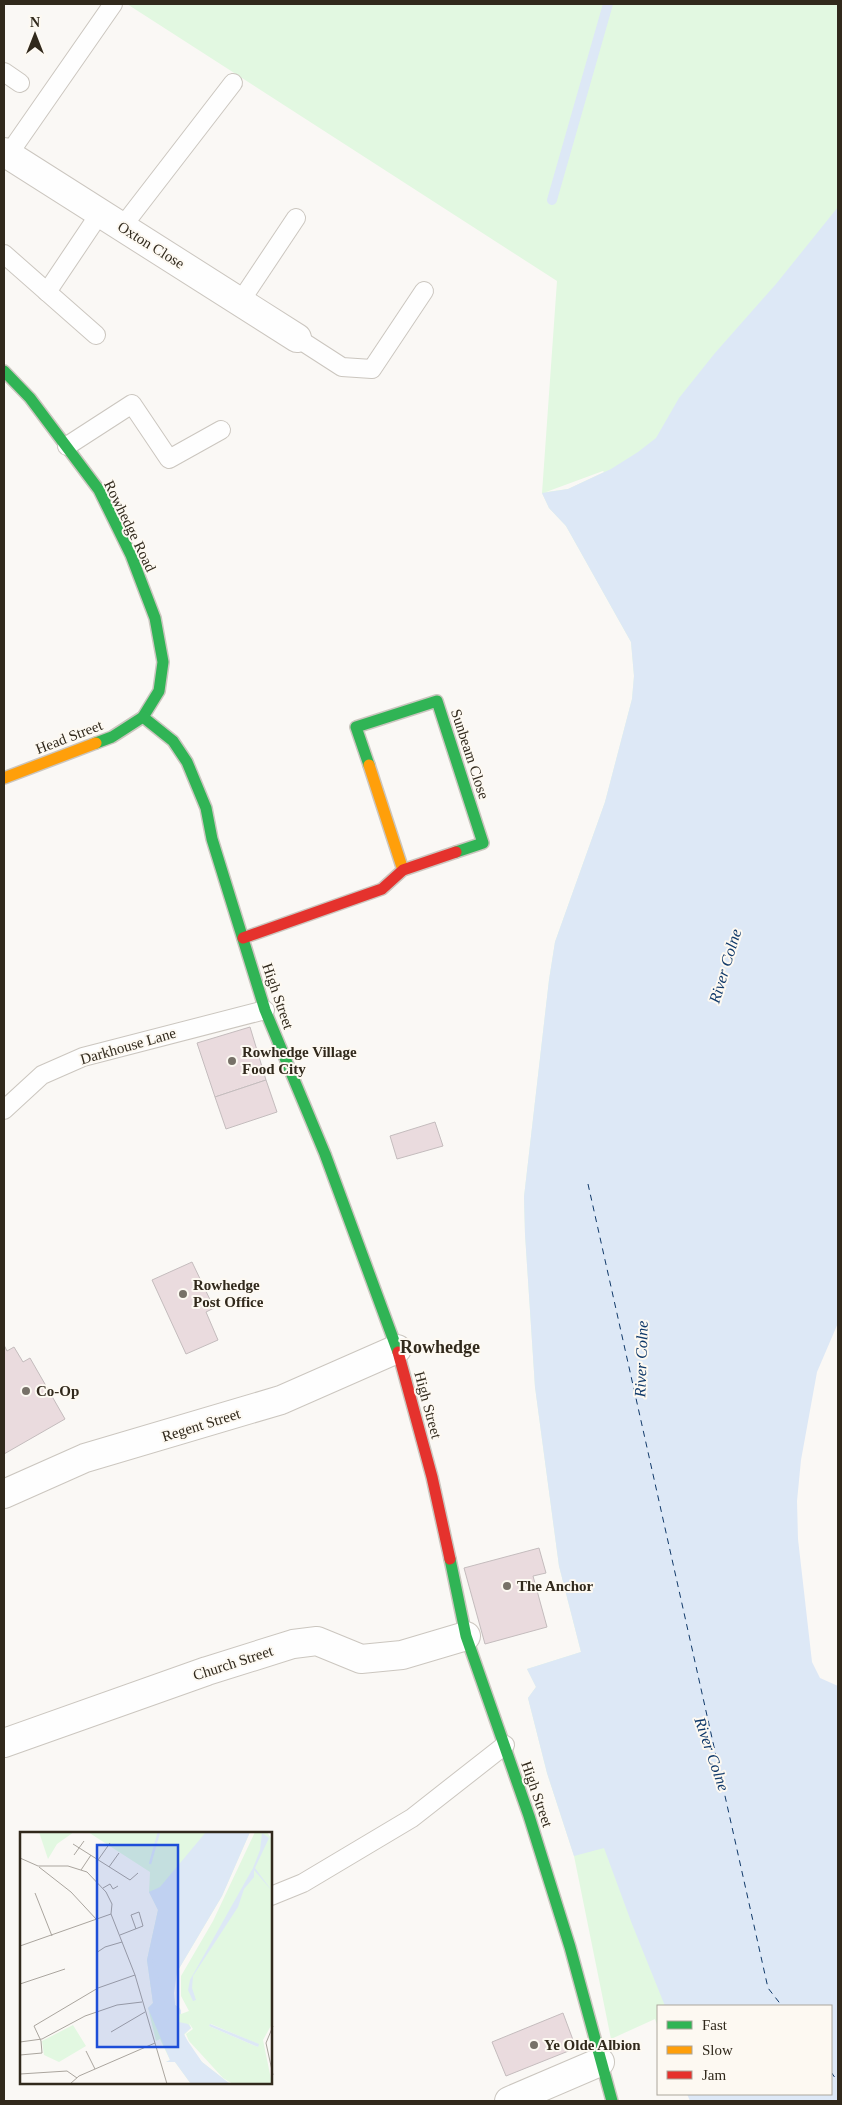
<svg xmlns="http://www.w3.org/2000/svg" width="842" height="2105" font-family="Georgia,serif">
<rect width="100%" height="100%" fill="#faf8f5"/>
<path fill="#e2f8e1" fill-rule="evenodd" d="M127,4H838V585L732,2006H658V2027L655,2019L611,2039L574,1856L547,1773L528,1698L536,1687L527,1669L581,1652L559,1566L535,1387L525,1234L524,1197L549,980L555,942L605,802L632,699L634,676L631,642L566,526L549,508L542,493L557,281ZM604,472L568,489L546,492L603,471Z"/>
<path fill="#dde8f6" d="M838,207V1323L817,1372L801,1460L797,1501L798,1539L812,1662L820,1678L838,1686V2101H690L687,2094H831V2006H665L632,1924L604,1848L574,1856L547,1773L528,1698L536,1687L527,1669L581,1652L559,1566L535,1387L525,1234L524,1197L549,980L555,942L605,802L632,699L634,676L631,642L566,526L549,508L542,493L568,489L611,469L638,452L656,438L679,398L715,353L776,284Z"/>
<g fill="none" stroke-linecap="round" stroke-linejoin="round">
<path stroke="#dde8f6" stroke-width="10" d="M552,200L608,4"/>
<g stroke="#103969" stroke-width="1" stroke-dasharray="6 5" stroke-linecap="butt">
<path d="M588,1184L768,1988L782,2006"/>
<path d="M831,2072L838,2082"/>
</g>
</g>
<g fill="#eadbde" stroke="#c4bcbd">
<path d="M250,1027L266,1080L215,1097L197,1043Z"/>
<path d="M266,1080L277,1112L226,1129L215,1097Z"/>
<path d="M435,1122L443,1146L397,1159L390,1136Z"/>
<path d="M192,1262L214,1308L206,1312L218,1340L186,1354L152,1280Z"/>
<path d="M4,1345L7,1351L14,1347L23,1362L30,1358L65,1419L4,1454Z"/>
<path d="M539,1548L546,1573L533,1576L547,1627L485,1644L464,1568Z"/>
<path d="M563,2013L576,2048L506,2076L492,2042Z"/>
</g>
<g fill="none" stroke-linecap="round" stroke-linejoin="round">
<g stroke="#cbc6bf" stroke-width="20">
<g id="lane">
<path d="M4,72L20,83"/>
<path d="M8,155L113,4"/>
<path d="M122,227L233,83"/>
<path d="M4,254L96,335"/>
<path d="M47,292L100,213"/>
<path d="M240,302L296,218"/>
<path d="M297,338L342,367L372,369L424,291"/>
<path d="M67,446L132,404L169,459L221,430"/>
<path d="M4,1110L42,1075L83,1057L265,1010"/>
<path d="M271,1896L303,1883L412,1818L505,1745"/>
</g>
</g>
<g stroke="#cbc6bf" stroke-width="30">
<g id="street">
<path d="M4,152L297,338"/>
<path d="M4,1494L85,1458L281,1400L397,1349"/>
<path d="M4,1743L207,1671L293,1644L317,1641L361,1659L402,1655L466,1636"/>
<path d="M509,2101L600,2062"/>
</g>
</g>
<g stroke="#cbc6bf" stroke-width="14">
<g id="fast">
<path d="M4,371L30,398L99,490L131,555L155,618L163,662L159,691L143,717L112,737L96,743"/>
<path d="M143,717L173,741L187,762L206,808L212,839L265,1010L325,1154L398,1352"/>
<path d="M369,765L356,727L437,701L483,843L456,852"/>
<path d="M450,1559L466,1636L529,1816L570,1947L612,2101"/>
</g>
</g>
<g stroke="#cbc6bf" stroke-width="14">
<g id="slow">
<path d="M369,765L403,870"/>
<path d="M4,778L96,743"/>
</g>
</g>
<g stroke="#cbc6bf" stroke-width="14">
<g id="jam">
<path d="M243,938L382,889L403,870L456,852"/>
<path d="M398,1352L432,1477L450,1559"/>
</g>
</g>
<use href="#lane" stroke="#fefefe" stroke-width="18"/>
<use href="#street" stroke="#fefefe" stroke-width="28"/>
<use href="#fast" stroke="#30b455" stroke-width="11"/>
<use href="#slow" stroke="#ff9f0a" stroke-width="11"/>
<use href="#jam" stroke="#e5322d" stroke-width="11"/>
</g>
<g fill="#777168" stroke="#fdf9f2" stroke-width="2">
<circle cx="232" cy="1061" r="5"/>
<circle cx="183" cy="1294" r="5"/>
<circle cx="26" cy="1391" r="5"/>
<circle cx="507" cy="1586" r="5"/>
<circle cx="534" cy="2045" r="5"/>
</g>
<g text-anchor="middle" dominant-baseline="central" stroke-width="4" stroke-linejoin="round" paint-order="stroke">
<g font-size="15" fill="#31291c" stroke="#fdf9f2">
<text transform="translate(151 245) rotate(32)">Oxton Close</text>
<text transform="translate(130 526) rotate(64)">Rowhedge Road</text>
<text transform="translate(69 737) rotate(-21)">Head Street</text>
<text transform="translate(470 754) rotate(72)">Sunbeam Close</text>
<text transform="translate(278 996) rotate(71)">High Street</text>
<text transform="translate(128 1046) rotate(-16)">Darkhouse Lane</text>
<text transform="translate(428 1405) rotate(75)">High Street</text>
<text transform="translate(201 1425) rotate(-17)">Regent Street</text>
<text transform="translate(233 1663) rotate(-18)">Church Street</text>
<text transform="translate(537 1794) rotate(71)">High Street</text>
</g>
<g font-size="15" font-weight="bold" fill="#31291c" stroke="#fdf9f2" text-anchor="start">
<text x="242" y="1052">Rowhedge Village<tspan x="242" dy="17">Food City</tspan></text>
<text x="193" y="1285">Rowhedge<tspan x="193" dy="17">Post Office</tspan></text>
<text x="36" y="1391">Co-Op</text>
<text x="517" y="1586">The Anchor</text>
<text x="544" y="2045">Ye Olde Albion</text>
</g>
<g font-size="16" font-style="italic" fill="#103969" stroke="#fdf9f2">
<text transform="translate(725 966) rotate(-73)">River Colne</text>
<text transform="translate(641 1359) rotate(-88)">River Colne</text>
<text transform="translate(712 1754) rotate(71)">River Colne</text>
</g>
<g font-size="18" font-weight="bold" fill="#31291c" stroke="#fdf9f2">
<text x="440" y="1347">Rowhedge</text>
</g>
</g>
<g transform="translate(20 1832)">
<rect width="252" height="252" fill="#faf8f5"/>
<path d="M19,0H54L37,12L28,27ZM68,0H204L139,107L171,252L155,230H146L150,228L140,207L136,209L128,176L133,171L127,128L138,78L129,60L130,40ZM230,0L202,64L157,140L153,157L155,173L160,176L161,182L169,179L161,164V144L193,89L235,0H247L253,9V190L243,208L252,252H213L203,246L169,209L166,202L173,197L169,191L171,196L164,203L172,217L182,230L210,252H197L166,222L143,136ZM191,192L238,212V215L189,194ZM53,193L66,214L39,230L24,223L22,209Z" fill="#e2f8e1" fill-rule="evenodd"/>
<path d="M186,0H230L202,64L157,140L154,161L155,173L161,178V182H158L159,190L168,192L171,196L164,202L167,208L182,230L210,252H171L155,230H146L150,228L128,176L133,171L127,128L138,78L129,60L140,55ZM242,1L249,6L235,36L252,59L234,38V45L224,57L218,75L173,144L172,156L176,168L173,169L168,158L170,148L233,36L240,18ZM190,192L239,212L238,215L189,194Z" fill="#dde8f6"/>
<path fill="none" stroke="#dde8f6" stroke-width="2.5" d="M130,32L139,0M133,127L151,204L172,232L195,252"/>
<path fill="none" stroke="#aaa59e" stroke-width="1" d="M53,12L110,48L118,41M54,23L64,9M0,26L18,34H48L67,40L86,60L92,72L91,82M78,28L90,11M19,35L51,60L77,88M89,35L99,21M61,38L71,23M83,56L90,52L93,57L98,54M15,61L32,104M91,82L115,143L147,252M100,103L123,94L119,80L111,83L116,97M0,114L91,82M76,121L85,115L102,110M0,152L45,137M253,194L246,211L253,243M91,200L125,180M0,210L22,207L65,184L97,173L122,170M66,219L75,237M0,223L22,221L21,209L14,194L78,156L115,143M0,242L47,239L57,246M50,252L59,244L135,211"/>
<path fill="#1d4ed8" fill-opacity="0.15" stroke="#1d4ed8" stroke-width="2.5" d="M77,13H158V215H77Z"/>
<rect width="252" height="252" fill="none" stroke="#31291c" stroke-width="2.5"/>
</g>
<rect width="842" height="2105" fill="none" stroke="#31291c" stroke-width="10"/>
<rect x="657" y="2005" width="175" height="90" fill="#fdf9f2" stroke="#aba69c"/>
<rect x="667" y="2021" width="25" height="8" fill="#30b455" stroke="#aba69c"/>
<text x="702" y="2030" font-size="15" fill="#31291c">Fast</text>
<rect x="667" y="2046" width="25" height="8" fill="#ff9f0a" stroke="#aba69c"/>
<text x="702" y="2055" font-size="15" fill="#31291c">Slow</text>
<rect x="667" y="2071" width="25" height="8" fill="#e5322d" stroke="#aba69c"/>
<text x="702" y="2080" font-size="15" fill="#31291c">Jam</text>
<g transform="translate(35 35)" stroke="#fdf9f2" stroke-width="4" paint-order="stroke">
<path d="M0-4L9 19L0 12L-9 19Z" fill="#31291c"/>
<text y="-8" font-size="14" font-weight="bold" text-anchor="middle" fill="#31291c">N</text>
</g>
</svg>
